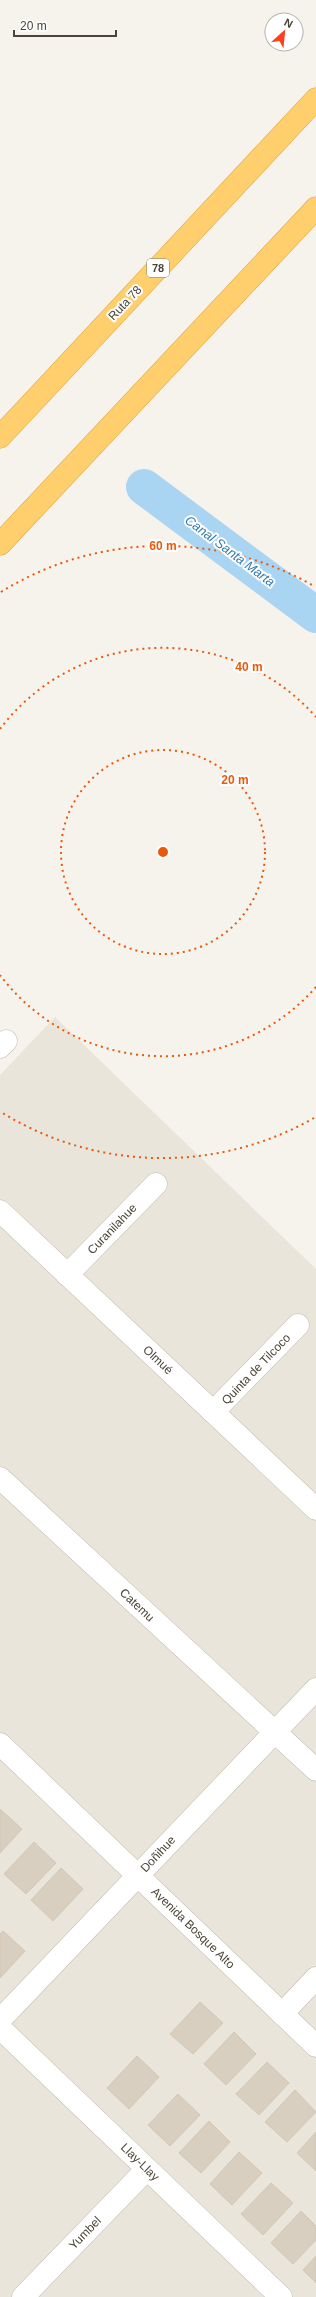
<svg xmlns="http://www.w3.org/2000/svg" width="316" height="2297" font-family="Helvetica,sans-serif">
<rect width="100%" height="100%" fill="#f6f3ec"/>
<path fill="#eae5da" d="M55,1017L316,1269V2297H0V1075Z"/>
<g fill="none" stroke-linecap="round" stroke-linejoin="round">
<path stroke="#a9d4f2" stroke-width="36" d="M144,487L316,615"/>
</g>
<g fill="#d8cfc1" stroke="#d3c7b4">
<path d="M0,1809L22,1829L0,1853Z"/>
<path d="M34,1842L56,1863L26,1894L4,1874Z"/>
<path d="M61,1868L83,1889L53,1921L31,1900Z"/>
<path d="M3,1931L25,1951L0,1978V1934Z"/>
<path d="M200,2002L223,2023L193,2054L170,2034Z"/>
<path d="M234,2032L256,2054L226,2085L204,2064Z"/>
<path d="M137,2056L159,2077L129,2109L107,2088Z"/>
<path d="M267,2062L289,2083L259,2115L236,2094Z"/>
<path d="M295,2090L316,2112L287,2142L265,2122Z"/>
<path d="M178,2094L200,2115L170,2146L148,2125Z"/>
<path d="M209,2121L230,2142L201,2173L179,2153Z"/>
<path d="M316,2132V2171L297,2153Z"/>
<path d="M239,2152L262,2173L232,2205L210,2184Z"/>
<path d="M271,2183L293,2203L263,2235L241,2214Z"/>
<path d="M301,2211L316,2226V2240L293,2264L271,2243Z"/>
<path d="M316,2256V2283L303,2270Z"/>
</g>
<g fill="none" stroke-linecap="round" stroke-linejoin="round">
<g stroke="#c2bbae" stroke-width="23">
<g id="minor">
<path d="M0,1047L6,1041"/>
<path d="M0,1211L316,1509"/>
<path d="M67,1275L156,1184"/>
<path d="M213,1412L298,1325"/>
<path d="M0,1478L316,1770"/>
<path d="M0,1744L316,2046"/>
<path d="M282,2014L316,1978"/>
<path d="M0,2020L316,1689"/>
<path d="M0,2028L281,2297"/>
<path d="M23,2297L147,2169"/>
</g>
</g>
<g stroke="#e0a43c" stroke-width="23">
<g id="highway">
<path d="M0,437L316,99"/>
<path d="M0,544L316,208"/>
</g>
</g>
<use href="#minor" stroke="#fff" stroke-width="22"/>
<use href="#highway" stroke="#ffcf6e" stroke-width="22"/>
</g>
<g fill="none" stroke="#e8590c" stroke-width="2" stroke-dasharray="2 4">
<circle cx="163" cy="852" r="102"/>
<path d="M316 987A204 204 0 0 1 0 975M0 729A204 204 0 0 1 316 717"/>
<path d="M314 1118A306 306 0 0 1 1 1112M1 592A306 306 0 0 1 314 586"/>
</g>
<g text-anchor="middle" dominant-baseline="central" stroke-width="4" stroke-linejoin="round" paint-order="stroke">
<rect fill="#fff" stroke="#817c74" stroke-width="1" x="147" y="259" width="22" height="18" rx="3"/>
<g font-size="11" font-weight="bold" fill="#4b4439">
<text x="158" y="268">78</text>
</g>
<g font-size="12" fill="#4b4439" stroke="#fff">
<text transform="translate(125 303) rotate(-47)">Ruta 78</text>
<text transform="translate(112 1229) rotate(-46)">Curanilahue</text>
<text transform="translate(158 1360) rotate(43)">Olmué</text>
<text transform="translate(256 1369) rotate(-46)">Quinta de Tilcoco</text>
<text transform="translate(137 1605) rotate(43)">Catemu</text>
<text transform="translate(158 1854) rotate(-47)">Doñihue</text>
<text transform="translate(193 1928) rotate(44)">Avenida Bosque Alto</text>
<text transform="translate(140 2162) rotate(44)">Llay-Llay</text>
<text transform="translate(85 2233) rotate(-46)">Yumbel</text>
</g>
<g font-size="13" font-style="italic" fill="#2e7ab2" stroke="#fff">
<text transform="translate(230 551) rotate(37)">Canal Santa Marta</text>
</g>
</g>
<circle cx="163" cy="852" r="6" fill="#e8590c" stroke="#fff" stroke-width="2"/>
<g font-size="12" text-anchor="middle" font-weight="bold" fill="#e8590c" stroke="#fff" stroke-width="4" stroke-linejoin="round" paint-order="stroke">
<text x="163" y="550">60 m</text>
<text x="249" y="671">40 m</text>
<text x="235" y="784">20 m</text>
</g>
<g transform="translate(284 32) rotate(27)"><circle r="19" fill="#ffffff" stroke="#b7b4b0"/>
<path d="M0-3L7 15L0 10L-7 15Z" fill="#fc3f1d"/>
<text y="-6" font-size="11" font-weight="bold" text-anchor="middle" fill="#4b4439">N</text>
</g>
<path d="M14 30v6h102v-6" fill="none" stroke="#4b4439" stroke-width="2"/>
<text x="20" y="30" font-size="12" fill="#4b4439" stroke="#ffffff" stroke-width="3" paint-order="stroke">20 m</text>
</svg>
